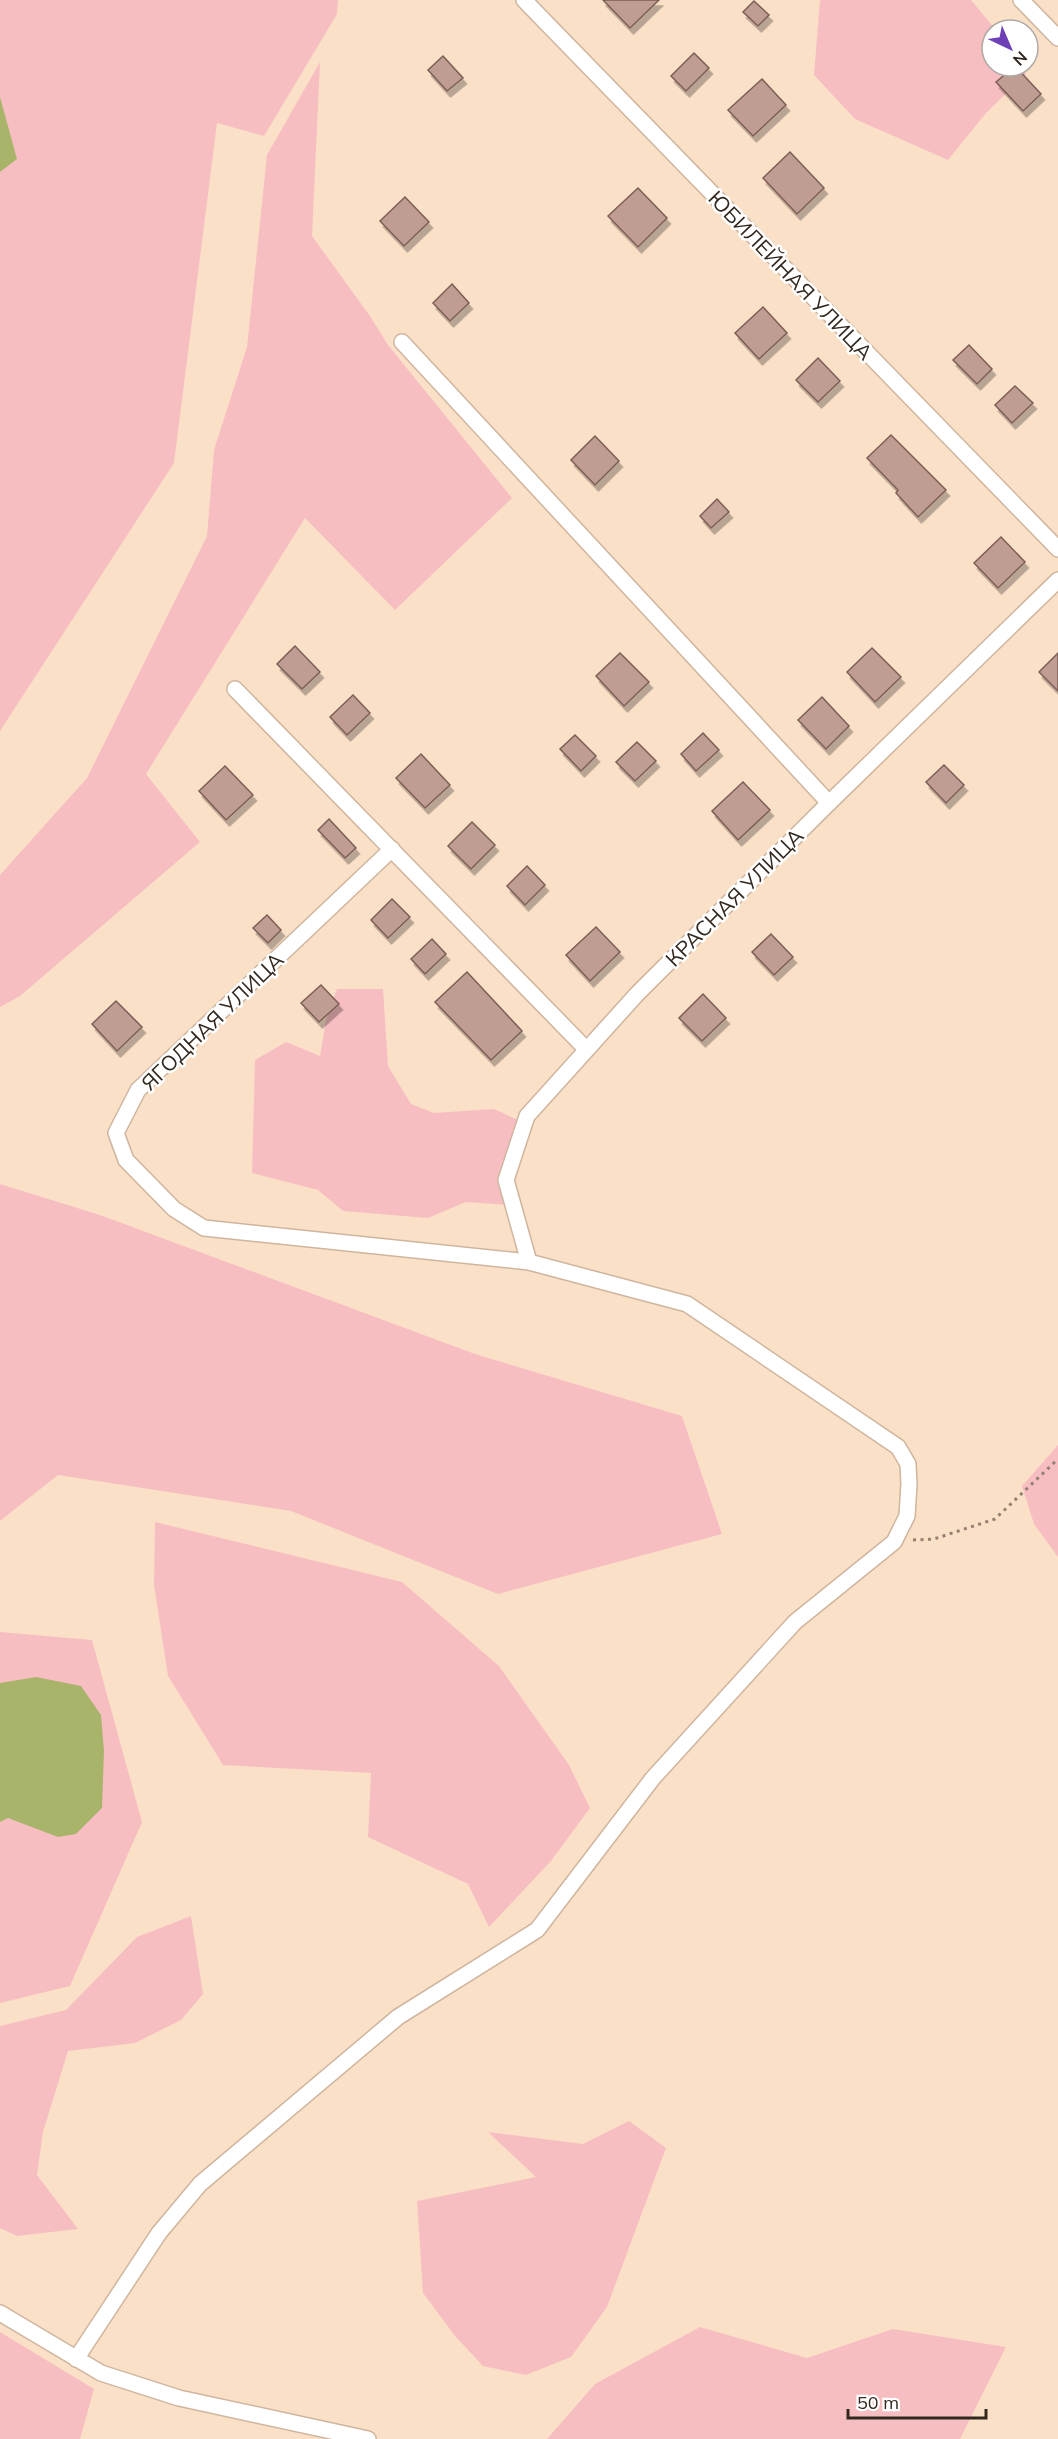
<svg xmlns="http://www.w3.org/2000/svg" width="1058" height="2439" font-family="Mulish,sans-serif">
<defs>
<filter id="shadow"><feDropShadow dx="3.5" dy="6" stdDeviation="0" flood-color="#0004"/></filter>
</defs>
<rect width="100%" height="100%" fill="#fbe0c8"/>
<g fill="#f7bec2">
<path d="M0,0H338L337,14L264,136L217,123L174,463L0,731Z"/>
<path d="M820,0H971L996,30H992V66H1021L1026,74L986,113L948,160L855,119L814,75Z"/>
<path d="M320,62L312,236L370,316L388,345L512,498L395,610L305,518L146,774L200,842L20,996L0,1007V875L87,778L207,536L214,450L247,347L267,155Z"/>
<path d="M337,989H383L388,1066L411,1104L434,1113L494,1109L518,1120L509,1205L466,1202L428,1218L343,1211L318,1190L252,1173L255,1060L286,1042L320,1056L326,1020Z"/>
<path d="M0,1184L100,1215L475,1354L682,1416L722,1534L498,1594L291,1511L58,1475L0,1521Z"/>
<path d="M1058,1445V1557L1034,1524L1022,1486Z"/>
<path d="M155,1522L402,1582L499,1666L569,1765L590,1808L551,1861L489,1927L468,1884L368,1837L371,1773L223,1765L168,1676L154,1585Z"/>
<path d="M0,1632L92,1640L142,1822L70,1986L0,2003Z"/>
<path d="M191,1916L203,1994L181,2020L135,2043L68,2051L43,2132L37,2175L78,2229L17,2236L0,2228V2026L66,2010L137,1937Z"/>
<path d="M629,2121L666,2148L607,2307L571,2357L526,2375L483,2366L455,2336L423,2293L417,2201L536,2177L488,2132L583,2144Z"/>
<path d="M700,2327L807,2358L893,2329L1006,2347L960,2439H547L595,2384Z"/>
<path d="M0,2332L94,2389L80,2439H0Z"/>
</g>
<g fill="#a9b46b">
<path d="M0,97L17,159L0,172Z"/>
<path d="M36,1677L81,1686L101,1715L104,1751L102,1808L76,1834L58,1837L8,1818L0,1822V1683Z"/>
</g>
<g fill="#bf9d92" stroke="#7d5e54" stroke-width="1.5" filter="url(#shadow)">
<path d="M603,0H659L630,28Z"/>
<path d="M754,1L769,15L758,26L743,12Z"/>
<path d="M694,53L709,68L686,91L671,76Z"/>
<path d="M443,56L463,78L447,91L428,70Z"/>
<path d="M1015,66L1041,94L1023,111L996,82Z"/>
<path d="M762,79L786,105L753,136L728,110Z"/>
<path d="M790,152L824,188L797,214L763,178Z"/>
<path d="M638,188L667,218L638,247L608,216Z"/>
<path d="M405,197L429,222L404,246L380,221Z"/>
<path d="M452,284L469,303L450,321L433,303Z"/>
<path d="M763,307L787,333L759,359L735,333Z"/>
<path d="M969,345L992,369L977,384L953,360Z"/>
<path d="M818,358L840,381L818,402L796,380Z"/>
<path d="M1015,386L1033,403L1012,423L995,405Z"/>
<path d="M891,435L946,490L918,517L896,493L898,490L867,458Z"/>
<path d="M595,436L619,461L595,485L571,460Z"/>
<path d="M717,499L729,512L711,528L700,516Z"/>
<path d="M1001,537L1025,562L998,588L974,563Z"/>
<path d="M295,646L320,672L302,689L277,664Z"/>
<path d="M872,648L901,677L875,702L847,672Z"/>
<path d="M620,653L649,682L624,706L596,676Z"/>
<path d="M1058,653V691L1039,672Z"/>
<path d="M353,695L370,713L347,735L330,717Z"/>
<path d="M822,697L849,726L826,749L798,720Z"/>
<path d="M703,733L719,750L696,771L681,754Z"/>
<path d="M575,735L596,756L581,771L560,749Z"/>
<path d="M637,742L656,761L635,781L616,762Z"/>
<path d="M421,754L450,785L425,808L396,778Z"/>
<path d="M944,765L964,785L946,803L926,782Z"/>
<path d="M225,766L253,795L226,820L199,791Z"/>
<path d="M743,782L770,810L738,840L712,811Z"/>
<path d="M329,819L356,848L345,858L318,830Z"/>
<path d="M472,822L495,845L471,869L448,846Z"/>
<path d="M527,866L545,885L525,905L507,886Z"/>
<path d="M392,899L410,917L388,938L371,920Z"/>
<path d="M267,915L281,930L268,943L253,928Z"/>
<path d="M596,927L620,952L590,981L566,955Z"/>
<path d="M771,934L793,957L774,975L752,952Z"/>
<path d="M432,939L446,954L425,974L411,959Z"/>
<path d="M467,972L522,1031L491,1060L435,1002Z"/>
<path d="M321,985L339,1004L319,1022L301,1003Z"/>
<path d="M703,994L726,1018L702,1041L679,1018Z"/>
<path d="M116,1001L142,1027L117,1051L92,1024Z"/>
</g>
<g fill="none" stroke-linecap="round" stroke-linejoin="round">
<g stroke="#cfb59e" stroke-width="18">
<g id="minor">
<path d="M524,0L1058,549"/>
<path d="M1021,0L1058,38"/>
<path d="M402,342L829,803"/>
<path d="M235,689L586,1049"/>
<path d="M529,1262L506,1180L527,1116L637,994L829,803L1058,580"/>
<path d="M0,2313L101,2373L179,2398L368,2439"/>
<path d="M76,2359L159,2233L200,2184L398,2017L537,1930L653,1778L795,1622L894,1542L907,1516L909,1484L908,1464L898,1447L687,1304L529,1262L204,1228L174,1209L126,1160L116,1133L138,1090L392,849"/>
</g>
</g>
<path stroke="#938070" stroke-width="3" stroke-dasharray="3 4.5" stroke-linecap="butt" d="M913,1540L934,1539L995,1519L1058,1459"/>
<use href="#minor" stroke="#fff" stroke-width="15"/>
</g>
<g text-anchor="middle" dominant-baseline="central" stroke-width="5" stroke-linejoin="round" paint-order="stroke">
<g font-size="21" fill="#32281f" stroke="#fff">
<text transform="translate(791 275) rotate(46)">ЮБИЛЕЙНАЯ УЛИЦА</text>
<text transform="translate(734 897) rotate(-45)">КРАСНАЯ УЛИЦА</text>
<text transform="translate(212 1021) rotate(-44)">ЯГОДНАЯ УЛИЦА</text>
</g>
</g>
<g transform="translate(1010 48) rotate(136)"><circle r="28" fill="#ffffff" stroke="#ada9a5" stroke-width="1.5"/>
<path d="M0-4.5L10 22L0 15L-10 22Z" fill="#6e40b8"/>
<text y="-9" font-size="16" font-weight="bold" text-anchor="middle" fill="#32281f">N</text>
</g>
<path d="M848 2409v9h138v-9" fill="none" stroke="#32281f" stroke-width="3"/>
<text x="857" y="2409" font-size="18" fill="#32281f" stroke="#ffffff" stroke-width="4.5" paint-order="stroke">50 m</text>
</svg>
